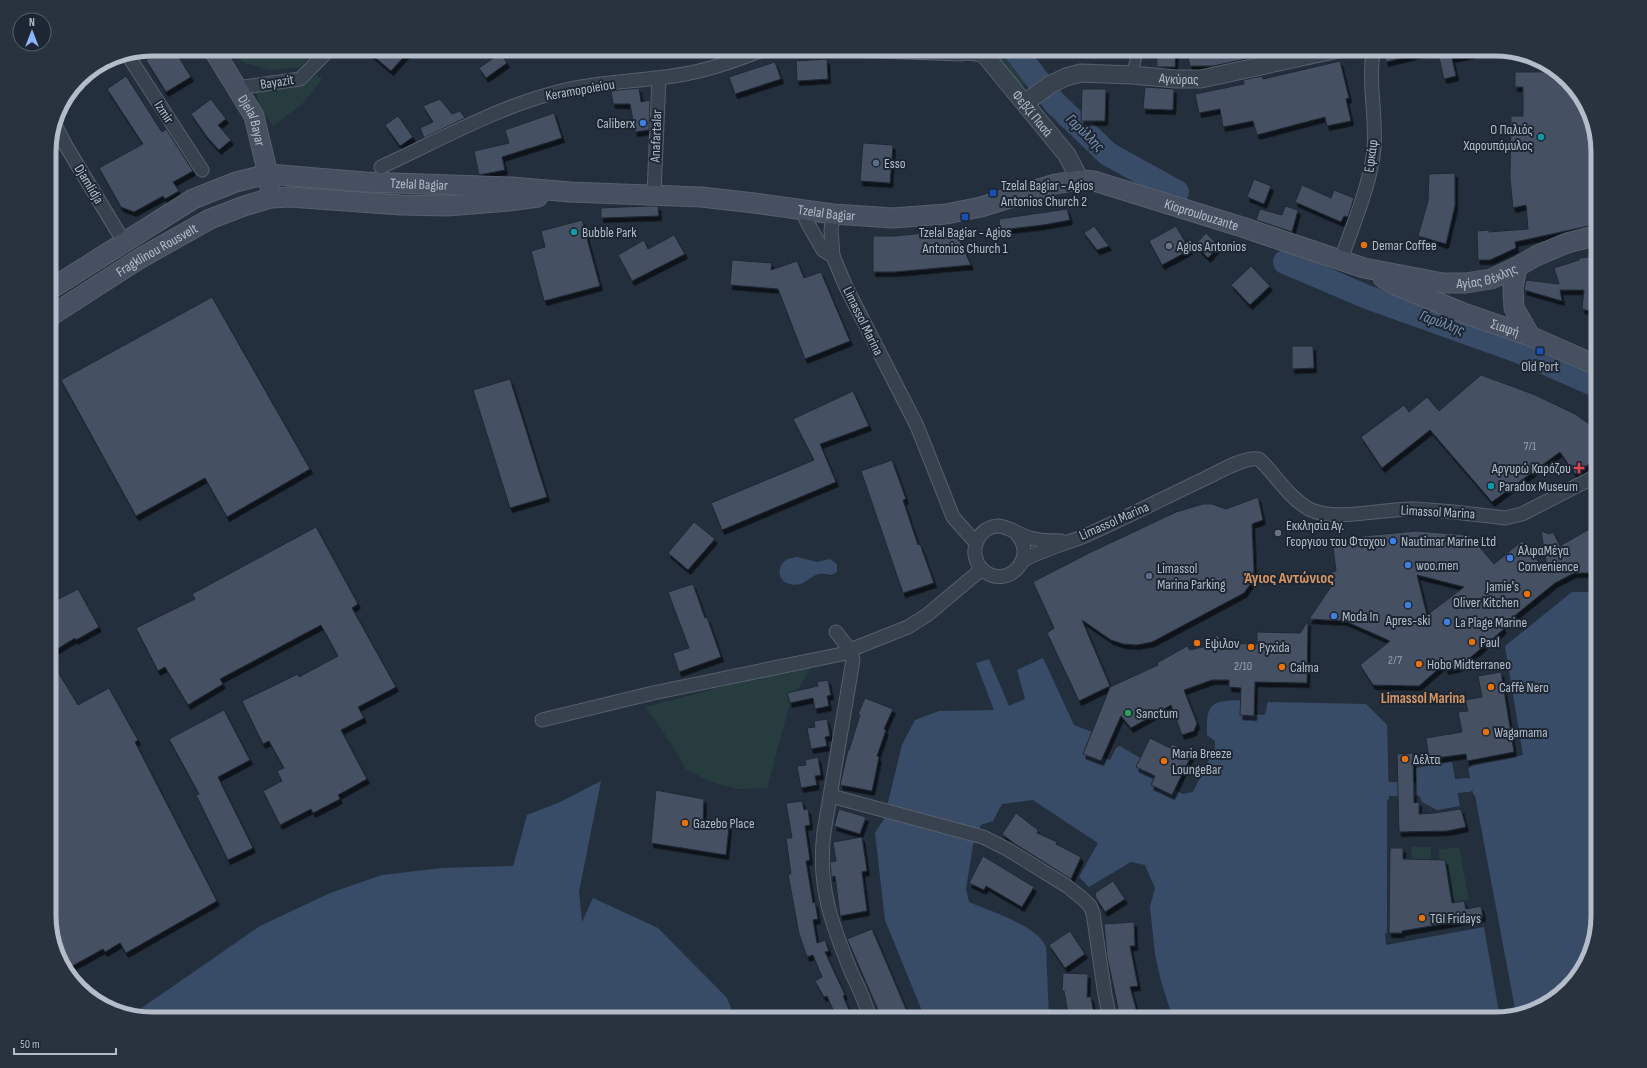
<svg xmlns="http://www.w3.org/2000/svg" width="1647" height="1068" font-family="'Sofia Sans Condensed',sans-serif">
<defs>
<filter id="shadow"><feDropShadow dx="2.5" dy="4.5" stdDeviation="0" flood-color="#0009"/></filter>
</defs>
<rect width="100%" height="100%" fill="#242f3e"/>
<g fill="#263c3f">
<path d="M227,49H316L300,67L271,70L245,63Z"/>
<path d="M986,49H1029L1045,77L1024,85L1015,84Z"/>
<path d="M317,75L322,79L303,103L273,126L258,105L257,92L302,83Z"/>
<path d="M814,662L790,703L767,788L738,789L711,782L686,769L672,745L646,707Z"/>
<path d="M1412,847H1431V860L1411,859Z"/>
<path d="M1459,847L1469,899L1453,903L1457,922L1447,925L1442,901L1450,889L1445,860H1439V849Z"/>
</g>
<g fill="#394c67">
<path d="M797,557L817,562L830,559L837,564V572L831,575C825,574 821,573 816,575C806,579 802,589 787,583C778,579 777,567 785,561C788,558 793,558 797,557Z"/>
<path d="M1572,592H1598V917L1581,973L1546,1005L1516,1014L1475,795L1469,793L1466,771L1473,764L1523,755L1505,646Z"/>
<path d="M1043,658L1074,725L1092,732L1093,737L1091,754L1110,760L1116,748L1120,746L1140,758L1162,783L1183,794L1193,792L1215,748V741L1207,735V731C1206,701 1215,701 1242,700L1249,714L1264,715L1266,712L1267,704L1268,702L1366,704L1387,725L1389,800L1387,799V933H1385L1386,945L1484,927L1500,1018L1496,1019H1173L1161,981L1155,954L1150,907L1155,888L1145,865L1131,862L1089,887L1079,877L1098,843L1033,800L1002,804L993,821L981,825L973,845L966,889L969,902C990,911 1038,926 1046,947L1049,1019H912L922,1011L885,920L875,833L884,819L902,745L915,720L939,711L994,710L976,663L989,659L1009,706L1025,699L1017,670Z"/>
<path d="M1452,762L1460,806L1437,810L1422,802L1416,789V768Z"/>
<path d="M601,781L579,892L582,922L593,898L658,928L727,998L735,1019H152L133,1014L260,926L330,893L382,875L442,868L513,866L527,815L558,803Z"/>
</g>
<path fill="#242f3e" d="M1468,767L1475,805L1473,797L1467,793L1464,771Z"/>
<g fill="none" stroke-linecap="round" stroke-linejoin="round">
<g stroke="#394c67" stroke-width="14">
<path d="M1456,786L1468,785"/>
<path d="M1389,789H1416"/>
</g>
<g stroke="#394c67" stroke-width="24">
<path d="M1014,49L1055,103L1108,154L1177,192"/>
<path d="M1285,262L1367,297L1518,351L1598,386"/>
</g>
</g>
<g fill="#455162" stroke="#1f2835" fill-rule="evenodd" filter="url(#shadow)">
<path d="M163,49H174L191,77L166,92L146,60Z"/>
<path d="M365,49H411L391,71Z"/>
<path d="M1156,49H1176L1175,67H1157Z"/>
<path d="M1186,49H1254L1256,57L1213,66H1190Z"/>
<path d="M1383,49H1422V53L1386,62Z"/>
<path d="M1437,49H1472V54L1452,58L1456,76L1444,79Z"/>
<path d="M501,53L507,63L486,78L479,68Z"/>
<path d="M827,59L828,79L797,81L796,61Z"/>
<path d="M1340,61L1349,98L1346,99L1351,121L1327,126L1325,117L1257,135L1253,121L1223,127L1220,109L1199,113L1195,94L1244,84L1243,80L1262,76L1263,79Z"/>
<path d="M775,62L781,79L735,94L729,77Z"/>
<path d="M1515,72H1557L1584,100L1598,151V224L1515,242L1516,248L1490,260H1478L1477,231L1489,230V232L1528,229L1526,205L1513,208L1510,178L1511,116H1523V87H1515Z"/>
<path d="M126,76L162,132L166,129L193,171L173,182L179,191L165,199L163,196L134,212L121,207L99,168L143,144L107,89Z"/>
<path d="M1145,87L1174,89L1173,110L1143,109Z"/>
<path d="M639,88L641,102L650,100L649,130L635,132L630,104H613L611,91Z"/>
<path d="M1082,89H1106L1105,121H1081Z"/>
<path d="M211,99L226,119L218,125L231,140L219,150L207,137L191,114Z"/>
<path d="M440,99L452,114L460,111L465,118L424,138L420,128L433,122L423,106Z"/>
<path d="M554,113L562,138L502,157L505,170L479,175L474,151L509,143L505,130Z"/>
<path d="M398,116L413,137L400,146L385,125Z"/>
<path d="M863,143L893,145L890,183L860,181Z"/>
<path d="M1455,173V206L1446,244L1418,236L1428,201L1429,174Z"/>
<path d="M1254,179L1271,186L1264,204L1247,197Z"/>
<path d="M1302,185L1331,198L1334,190L1354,198L1348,217L1344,216L1341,222L1295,202Z"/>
<path d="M647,206H658L659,216L601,218V208Z"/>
<path d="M1285,206L1298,210L1292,232L1256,220L1260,209L1282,215Z"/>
<path d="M1067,209L1070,220L1043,225L1000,230L999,219Z"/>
<path d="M582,220L600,286L544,301L531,251L545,247L541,231Z"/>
<path d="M1094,226L1109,246L1097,250L1084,233Z"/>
<path d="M1176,226L1190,250L1162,265L1149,241Z"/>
<path d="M955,230L971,265L894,272H873V236H894Z"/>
<path d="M1206,233L1219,246L1208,258L1195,245Z"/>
<path d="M674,235L685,254L632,281L618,255L644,240L648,249Z"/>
<path d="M1598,256V313L1582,309L1584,290H1560L1562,301L1524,290L1526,280L1559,284L1554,268L1579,260V258Z"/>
<path d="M732,260L772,263L771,270L797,261L804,278L821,272L850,341L805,359L778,289L730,285Z"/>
<path d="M1251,266L1270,286L1250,305L1231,285Z"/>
<path d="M212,297L310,469L227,517L205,478L136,516L61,380Z"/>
<path d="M1292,346H1313L1314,368L1292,369Z"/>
<path d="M1481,375L1533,394L1575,414L1598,430V458L1575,474L1560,452L1492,502L1430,430L1382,468L1361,437L1404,405L1409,412L1427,397L1439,411Z"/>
<path d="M510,379L547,497L510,508L473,390Z"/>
<path d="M853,391L869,426L820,444L836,482L722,530L711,503L814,460L793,419Z"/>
<path d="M892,460L906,499L903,500L918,545L920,544L934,583L903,593L861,471Z"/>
<path d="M1258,497L1263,520L1252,524L1254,570L1252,582L1244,593L1152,642L1137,645L1123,644L1111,640L1082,620L1110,686L1079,701L1047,633L1054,628L1033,582L1089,553L1176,512L1203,504H1212L1226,509Z"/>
<path d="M694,522L715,539L688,570L668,553Z"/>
<path d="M1598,524V573H1574L1555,583L1502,626L1504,629L1459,667L1446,670L1444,664L1419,686L1373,685L1360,665L1390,641L1345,621L1309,619L1331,587L1329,573L1336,571L1332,539L1416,531L1469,535L1494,564L1522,541L1548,573L1541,531L1549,534L1553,532L1560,546ZM1417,575L1464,587L1427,615Z"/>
<path d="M316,527L358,604L352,608L396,687L358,707L364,718L341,730L367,779L338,795L340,799L313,813L311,809L280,825L263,791L282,781L277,771L284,768L269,741L263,744L242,701L298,674L299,677L338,656L321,625L220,679L223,684L188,705L165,667L158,671L136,628L195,599L192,594Z"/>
<path d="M693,584L705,618L707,617L721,657L679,672L673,653L689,648L668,592Z"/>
<path d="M78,589L99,627L76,640L75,638L49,654V604Z"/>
<path d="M1308,621L1307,683L1255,682L1254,716L1240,715L1241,688L1229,687V680H1212L1184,690L1197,723L1194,731L1182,735L1171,705L1131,728L1121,716L1101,761L1083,754L1110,687L1158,665L1157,663L1187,646L1190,650L1207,646L1206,641L1218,635L1221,643L1257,644V632L1300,633Z"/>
<path d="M49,657L78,705L109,688L138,740L135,742L217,901L126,953L120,943L105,952L103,949L65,970L63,968L49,923Z"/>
<path d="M1501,672L1514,752L1467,761L1466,754L1429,759L1426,738L1462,732L1458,712L1468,711L1465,700L1482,697L1478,676Z"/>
<path d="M828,680L831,695L827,696L829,706L815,709L813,698L790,703L787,693L818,686L817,682Z"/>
<path d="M865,698L893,709L884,729L886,730L877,756L879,757L872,791L840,785L848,750H849L860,715L858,714Z"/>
<path d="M224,710L250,760L218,777L253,848L228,860L196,795L199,794L169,739Z"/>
<path d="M827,719L830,736L825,737L827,746L811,749L807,728L815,727L814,721Z"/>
<path d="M1150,738L1170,748L1172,744L1192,754L1172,795L1151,785L1155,776L1136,767Z"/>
<path d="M1413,753L1414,803L1419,802V814L1434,813L1461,809L1466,827L1447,831L1399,832L1397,754Z"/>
<path d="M818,757L821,775L815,776L817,785L801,788L797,766L806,765L805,760Z"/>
<path d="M656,790L704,799L703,820L729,826L726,855L651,843Z"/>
<path d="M802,801L804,810L808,809L810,825L805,826L810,860L806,861L813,903L815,902L818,919L813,920L817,943L825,940L829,951L825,952L845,995L843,996L853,1019H837L827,996L824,997L815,981L822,977L813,955L807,957L799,934L788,874H791L786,838H792L786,803Z"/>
<path d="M839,809L866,817L860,834L834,826Z"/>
<path d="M1016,813L1038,830L1037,833L1057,842L1056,844L1081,857L1071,879L1015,844L1002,834Z"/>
<path d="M862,837L867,871L862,872L867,911L840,916L835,876L831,877V870L830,862L836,861L833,842Z"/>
<path d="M1390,848H1403V859L1445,860L1452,903L1464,901L1466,909L1481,906L1483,917L1402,931V933H1389Z"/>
<path d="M983,856L1034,887L1022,907L986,886L984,890L969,883Z"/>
<path d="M1113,881L1125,899L1105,912L1096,898L1095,893Z"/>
<path d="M1134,922L1135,946H1130L1138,986L1130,987L1139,1019H1118L1116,1009L1118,1008L1107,956L1104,924Z"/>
<path d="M872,929L909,1016L902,1019H882L847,939Z"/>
<path d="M1070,931L1085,954L1065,968L1049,945Z"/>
<path d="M1063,973L1088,974L1087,997H1091L1094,1015L1101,1013L1102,1019H1069L1064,991H1062Z"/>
</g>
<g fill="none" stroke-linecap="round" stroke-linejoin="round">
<g stroke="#565f6c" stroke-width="12">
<g id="pedestrian">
<path d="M1278,49L1280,62"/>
<path d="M1132,75L1138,49"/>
</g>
</g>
<g stroke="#565f6c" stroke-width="15">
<g id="minor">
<path d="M823,49L961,54L966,53L985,55"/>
<path d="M127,54L202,170"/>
<path d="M237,88L300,79L330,49"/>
<path d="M55,125L66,146L124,242"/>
<path d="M381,167C442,139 504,103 570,89C608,81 647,81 685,74C713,69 739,59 765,49"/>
<path d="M654,194L659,78"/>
<path d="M802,209L807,222L823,250L833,256"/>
<path d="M833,214L831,230L833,256L846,287L917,426L953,517L976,543"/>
<path d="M1341,260C1352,227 1371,183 1374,149C1377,117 1367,80 1374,49"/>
<path d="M1016,533C1040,558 1005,592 982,569C967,554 977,526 999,526C1009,527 1018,534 1027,537C1038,541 1049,541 1061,541"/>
<path d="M1022,561C1043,549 1065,544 1087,535C1127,517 1166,497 1206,478C1219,472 1245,456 1259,459C1276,475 1288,497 1309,509C1334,522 1382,509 1411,509C1443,510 1474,514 1505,518L1522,514L1598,475"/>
<path d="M836,632L850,650L853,660L824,832C817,886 832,925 852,974C859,988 866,1003 870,1019"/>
<path d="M542,720L653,693L842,654L850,650L908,627L927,615L982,569"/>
<path d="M831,796L983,837L1007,849L1067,886L1083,899L1090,906L1093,913L1105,995L1110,1019"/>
</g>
</g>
<g stroke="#565f6c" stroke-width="19">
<g id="tertiary">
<path id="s1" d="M980,49L1067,155L1080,180"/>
<path id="s2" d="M1026,105L1033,97L1051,84L1066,77L1081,73L1132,75L1176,79H1201L1338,49"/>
</g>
</g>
<g stroke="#565f6c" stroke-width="21">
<g id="secondary">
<path id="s3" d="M213,49L254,116L268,174L270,187"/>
<path d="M1517,267L1513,288L1514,308L1530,336"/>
<path id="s4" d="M1383,278L1395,285L1466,314L1530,336L1598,366"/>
<path id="s5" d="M49,290L193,199L236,182L268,174L365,182L512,187L570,192L701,197L754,203L833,214L893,218L946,214L981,207L1055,184L1080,180L1094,181L1242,227L1364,268L1443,283H1466L1491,279L1517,267L1536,256L1567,243L1598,235"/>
<path id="s6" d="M49,317L139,259L210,219L244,206L271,198L290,197L401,205L447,206L509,201L538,197"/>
</g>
</g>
<use href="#pedestrian" stroke="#38414e" stroke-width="10"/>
<use href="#minor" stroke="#38414e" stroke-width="13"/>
<use href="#tertiary" stroke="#38414e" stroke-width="17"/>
<use href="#secondary" stroke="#465061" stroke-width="19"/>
</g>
<g fill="#3f7fe0" stroke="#1d2633" stroke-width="1.5">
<circle cx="643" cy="123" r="4"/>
<circle cx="1393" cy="541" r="4"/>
<circle cx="1510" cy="558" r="4"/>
<circle cx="1408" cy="565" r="4"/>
<circle cx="1408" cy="605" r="4"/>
<circle cx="1334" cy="616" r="4"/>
<circle cx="1447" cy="622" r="4"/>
</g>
<g fill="#0f9aa8" stroke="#1d2633" stroke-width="1.5">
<circle cx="1541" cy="137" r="4"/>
<circle cx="574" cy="232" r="4"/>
<circle cx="1491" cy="486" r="4"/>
</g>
<g fill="#5c6f8a" stroke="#1d2633" stroke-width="1.5">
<circle cx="876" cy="163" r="4"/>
<circle cx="1149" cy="576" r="4"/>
</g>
<g fill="#1a4fb4" stroke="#1d2633" stroke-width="1.5">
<rect x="989" y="189" width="8" height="8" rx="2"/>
<rect x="961" y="213" width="8" height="8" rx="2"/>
<rect x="1536" y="347" width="8" height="8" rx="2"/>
</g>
<g fill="#e8710a" stroke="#1d2633" stroke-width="1.5">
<circle cx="1364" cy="245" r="4"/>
<circle cx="1527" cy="594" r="4"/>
<circle cx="1472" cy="642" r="4"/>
<circle cx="1197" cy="643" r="4"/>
<circle cx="1251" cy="647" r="4"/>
<circle cx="1419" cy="664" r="4"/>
<circle cx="1282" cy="667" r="4"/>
<circle cx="1491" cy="687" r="4"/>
<circle cx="1486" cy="732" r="4"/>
<circle cx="1405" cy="759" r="4"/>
<circle cx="1164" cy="761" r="4"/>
<circle cx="685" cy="823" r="4"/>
<circle cx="1422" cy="918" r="4"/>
</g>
<g fill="#6b7280" stroke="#1d2633" stroke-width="1.5">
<circle cx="1169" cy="246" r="4"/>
<circle cx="1278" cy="533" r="4"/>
</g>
<path fill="#e0444e" stroke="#1d2633" stroke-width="1.5" d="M1577 462h4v4h4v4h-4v4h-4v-4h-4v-4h4z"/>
<circle fill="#2e9e5b" stroke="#1d2633" stroke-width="1.5" cx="1128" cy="713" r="4"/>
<g text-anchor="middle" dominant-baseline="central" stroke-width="4" stroke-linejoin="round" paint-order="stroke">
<g font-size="12" fill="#98a1af">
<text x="1530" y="446">7/1</text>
<text x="1395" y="660">2/7</text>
<text x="1243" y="666">2/10</text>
</g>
<g font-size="14" fill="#b4bcc9" stroke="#1d2633">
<text stroke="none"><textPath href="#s2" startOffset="163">Αγκύρας</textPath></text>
<text transform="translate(277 82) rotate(-9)">Bayazit</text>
<text transform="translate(580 90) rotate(-10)">Keramopoieiou</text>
<text transform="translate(164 112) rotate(57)">Izmir</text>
<text stroke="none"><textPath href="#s1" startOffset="83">Φεβζί Πασά</textPath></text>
<text stroke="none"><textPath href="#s3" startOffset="82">Djelal Bayar</textPath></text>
<text transform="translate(656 136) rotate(-88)">Anafartalar</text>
<text transform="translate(1371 156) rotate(-82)">Εφκάφ</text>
<text transform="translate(89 184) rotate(59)">Djamlidja</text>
<text stroke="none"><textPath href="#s5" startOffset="401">Tzelal Bagiar</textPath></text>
<text stroke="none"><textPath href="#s5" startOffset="810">Tzelal Bagiar</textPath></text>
<text stroke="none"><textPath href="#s5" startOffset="1195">Kioproulouzante</textPath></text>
<text stroke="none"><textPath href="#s6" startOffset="127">Fragklinou Rousvelt</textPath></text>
<text stroke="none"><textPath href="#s5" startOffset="1491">Αγίας Θέκλης</textPath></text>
<text transform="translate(863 321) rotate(64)">Limassol Marina</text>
<text stroke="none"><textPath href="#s4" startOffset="132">Σιαφή</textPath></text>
<text transform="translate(1438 512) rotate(3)">Limassol Marina</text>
<text transform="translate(1114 521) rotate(-24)">Limassol Marina</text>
</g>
<g font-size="14" fill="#b4bcc9" stroke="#1d2633" text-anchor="start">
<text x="635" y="123" text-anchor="end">Caliberx</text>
<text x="1533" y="129" text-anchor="end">Ο Παλιός<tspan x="1533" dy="16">Χαρουπόμυλος</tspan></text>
<text x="884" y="163">Esso</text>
<text x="1001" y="185">Tzelal Bagiar - Agios<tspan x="1001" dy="16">Antonios Church 2</tspan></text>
<text x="582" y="232">Bubble Park</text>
<text x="965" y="232" text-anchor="middle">Tzelal Bagiar - Agios<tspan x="965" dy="16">Antonios Church 1</tspan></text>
<text x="1372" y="245">Demar Coffee</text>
<text x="1177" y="246">Agios Antonios</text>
<text x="1540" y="366" text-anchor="middle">Old Port</text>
<text x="1571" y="468" text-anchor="end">Αργυρώ Καρόζου</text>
<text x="1499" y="486">Paradox Museum</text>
<text x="1286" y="525">Εκκλησία Αγ.<tspan x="1286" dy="16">Γεοργιου του Φτοχου</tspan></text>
<text x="1401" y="541">Nautimar Marine Ltd</text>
<text x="1518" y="550">ΑλφαMέγα<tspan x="1518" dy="16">Convenience</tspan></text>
<text x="1416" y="565">woo.men</text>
<text x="1157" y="568">Limassol<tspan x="1157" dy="16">Marina Parking</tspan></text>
<text x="1519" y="586" text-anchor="end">Jamie's<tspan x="1519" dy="16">Oliver Kitchen</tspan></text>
<text x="1342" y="616">Moda In</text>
<text x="1408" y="620" text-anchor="middle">Apres-ski</text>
<text x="1455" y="622">La Plage Marine</text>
<text x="1480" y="642">Paul</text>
<text x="1205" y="643">Εψιλον</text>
<text x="1259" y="647">Pyxida</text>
<text x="1427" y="664">Hobo Midterraneo</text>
<text x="1290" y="667">Calma</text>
<text x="1499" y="687">Caffè Nero</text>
<text x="1136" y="713">Sanctum</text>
<text x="1494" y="732">Wagamama</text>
<text x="1172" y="753">Maria Breeze<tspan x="1172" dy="16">LoungeBar</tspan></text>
<text x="1413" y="759">Δέλτα</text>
<text x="693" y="823">Gazebo Place</text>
<text x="1430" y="918">TGI Fridays</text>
</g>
<g font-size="15" font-style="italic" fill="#7c92b1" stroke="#1d2633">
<text transform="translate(1085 133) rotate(44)">Γαρύλλης</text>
<text transform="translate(1442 323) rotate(20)">Γαρύλλης</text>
</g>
<g font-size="15" font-weight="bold" fill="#d59563" stroke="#1d2633">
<text x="1423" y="698">Limassol Marina</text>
</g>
<g font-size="16" font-weight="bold" fill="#d59563" stroke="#1d2633">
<text x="1289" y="578">Άγιος Αντώνιος</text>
</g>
</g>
<path d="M0 0H1647V1068H0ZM152 56H1495A96 96 0 0 1 1591 152V916A96 96 0 0 1 1495 1012H152A96 96 0 0 1 56 916V152A96 96 0 0 1 152 56Z" fill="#29323f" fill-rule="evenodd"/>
<path fill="none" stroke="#b4bcc9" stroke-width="5" d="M152 56H1495A96 96 0 0 1 1591 152V916A96 96 0 0 1 1495 1012H152A96 96 0 0 1 56 916V152A96 96 0 0 1 152 56Z"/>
<g transform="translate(32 32)"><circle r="19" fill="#1d2633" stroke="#59626f"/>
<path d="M0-3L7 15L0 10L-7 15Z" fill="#8ab4f8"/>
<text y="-6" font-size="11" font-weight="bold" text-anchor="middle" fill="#b4bcc9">N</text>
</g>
<path d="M14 1048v6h102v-6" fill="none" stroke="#b4bcc9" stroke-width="2"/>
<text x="20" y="1048" font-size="12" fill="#b4bcc9" stroke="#1d2633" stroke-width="3" paint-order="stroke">50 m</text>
</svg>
